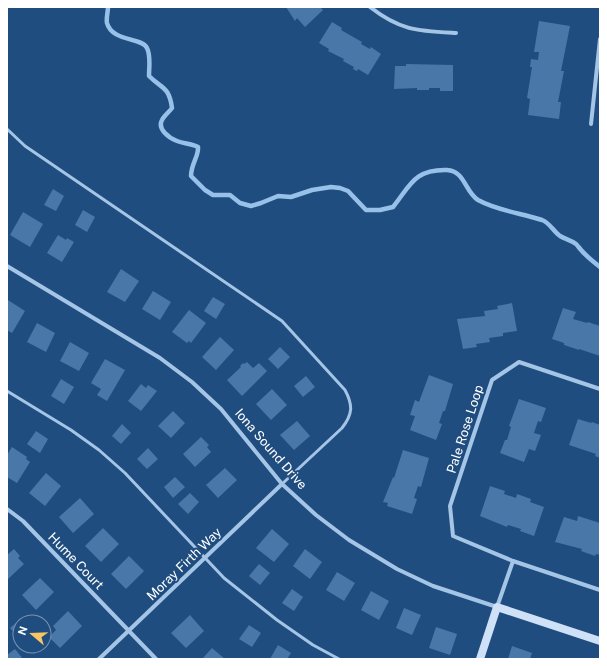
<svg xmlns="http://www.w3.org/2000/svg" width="607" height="666" font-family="'Public Sans',sans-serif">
<rect width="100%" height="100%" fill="#204d7f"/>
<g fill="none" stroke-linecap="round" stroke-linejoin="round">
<path stroke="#98c1e9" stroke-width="4.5" d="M108,7C108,12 106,18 107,23C112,42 142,37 147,48C151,56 149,67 149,76C162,89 169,86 172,108C169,112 164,116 162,120C157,129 169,138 177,141C184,144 191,143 198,147C199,156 191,164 191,176L205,190L213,195H230L240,203L251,206L261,203L278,196L291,197L312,190L331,187L340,188L348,191L366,210H380L393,207C410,186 414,169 447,170C465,171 465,192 478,200C498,211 521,213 542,220C550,223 553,231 560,236C565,239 571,240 576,244C578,246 580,249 582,251C587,257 594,262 600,267"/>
</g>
<g fill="#4977a8">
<path d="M286,7H320L323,10L305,27L297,18L295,21Z"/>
<path d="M539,21L570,26L561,71H564L558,102H561L559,119L528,115L530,99L527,98L532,67H530L531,59L538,60L539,52H534Z"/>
<path d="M332,22L342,28L341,30L362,42L361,44L370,49L371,47L381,54L368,75L358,69L357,71L353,69L354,67L343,61L344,59L328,51L329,49L319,43Z"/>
<path d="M406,64L453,65V91H440V88H429V90H417V88L394,89L395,66H406Z"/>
<path d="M53,189L64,196L56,211L44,205Z"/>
<path d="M83,210L95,217L87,232L75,225Z"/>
<path d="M23,212L43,224L30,247L10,235Z"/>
<path d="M58,235L66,240L67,238L74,242L62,262L47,253Z"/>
<path d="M121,269L139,281L125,302L107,292Z"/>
<path d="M153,291L171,302L160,320L142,309Z"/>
<path d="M213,297L225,304L216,319L204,311Z"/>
<path d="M8,300L25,311L12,333L7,330Z"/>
<path d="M512,303L517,331L503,333V336L489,338L490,342L476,344L477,347L463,349L457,319L485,316L484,311L498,309L497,306Z"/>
<path d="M563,308L576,312L573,319L587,323L588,322L600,326V356L579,349V350L564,345V343L552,339Z"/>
<path d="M189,310L206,323L191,343L189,341L187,343L172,332Z"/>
<path d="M37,323L55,333L46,352L27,342Z"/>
<path d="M220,337L234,350L216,370L202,357Z"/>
<path d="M70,342L89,353L79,371L60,361Z"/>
<path d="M280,347L290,357L278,369L268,359Z"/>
<path d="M105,359L125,370L107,401L97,395L101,389L91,383Z"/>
<path d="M247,362L253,368L259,363L267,371L242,396L227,380L241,367L240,366L243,363L244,364Z"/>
<path d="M429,375L453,384L445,411H443L439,423L442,424L436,440L410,430L415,416L410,415L415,400L419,402Z"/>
<path d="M306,376L315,387L303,397L294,386Z"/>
<path d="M61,379L74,387L64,404L51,396Z"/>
<path d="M141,384L146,388L148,385L157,391L141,411L128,401Z"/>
<path d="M272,389L287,405L271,420L256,404Z"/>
<path d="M519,399L546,408L541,422L538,421L534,433L541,435L535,451L529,449L524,462L500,453L505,440H507L511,427L509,426Z"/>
<path d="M173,411L185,423L171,438L158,426Z"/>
<path d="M578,419L591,423L592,422L600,425V458L595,456L596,454L569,445Z"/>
<path d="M297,421L310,436L294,450L280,435Z"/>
<path d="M122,424L131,433L121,444L112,436Z"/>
<path d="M36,431L48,439L40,453L27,444Z"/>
<path d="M201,437L209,445L207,447L211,452L195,467L183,454Z"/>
<path d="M12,447L27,457L26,459L30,462L17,483L7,477V455Z"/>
<path d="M148,448L158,459L147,469L137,459Z"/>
<path d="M403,450L429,458L421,487L418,486L414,498L417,499L412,514L387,506L388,503L383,502L393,477L394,478Z"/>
<path d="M225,468L237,480L218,498L206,485Z"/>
<path d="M46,473L61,486L45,506L29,493Z"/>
<path d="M175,477L185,487L173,498L164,487Z"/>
<path d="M490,486L505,491L504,494L516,498L517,494L531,499L530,502L544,507L534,536L520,531L521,529L508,525L507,527L480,516Z"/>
<path d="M190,493L199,502L188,514L178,504Z"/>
<path d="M80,498L94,514L73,533L59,517Z"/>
<path d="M578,516L600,523V555L596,554L595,556L581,551L582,549L555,542L564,517L577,521Z"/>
<path d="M103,528L119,544L101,562L85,546Z"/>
<path d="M272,529L289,544L274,562L256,548Z"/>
<path d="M14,549L20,556L18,558L24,564L7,580V555Z"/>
<path d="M305,549L322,562L310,579L293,566Z"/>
<path d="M129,556L144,571L126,589L111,574Z"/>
<path d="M259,564L270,573L260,585L249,576Z"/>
<path d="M337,572L355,583L344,601L326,590Z"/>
<path d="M40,578L54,592L36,610L22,595Z"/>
<path d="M292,589L303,597L294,611L282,603Z"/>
<path d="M371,591L389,601L379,620L361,610Z"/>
<path d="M404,608L421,615L412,635L396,628Z"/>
<path d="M68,611L82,626L60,648L49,637L56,630L53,626Z"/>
<path d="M190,615L204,631L186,648L171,633Z"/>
<path d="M23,617L27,622H20V637L19,638L10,628Z"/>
<path d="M249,625L261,633L252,647L239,639Z"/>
<path d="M436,627L457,634L450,655L429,648Z"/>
<path d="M278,645L291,653L287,659H270Z"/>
<path d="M27,646H42L34,654Z"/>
<path d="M512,646L532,653L530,659H508Z"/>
<path d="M212,648L225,659H202Z"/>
<path d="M15,649L23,659H7V655Z"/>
</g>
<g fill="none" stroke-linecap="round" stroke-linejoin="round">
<g stroke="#a5c5e7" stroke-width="3">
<path d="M7,129L25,146L282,321L345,390C353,405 353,414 342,428L282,484"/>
<path d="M7,391L71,430L99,450L125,473L224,578L277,620L313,645L339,659"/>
</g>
<g stroke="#a5c5e7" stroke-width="4">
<path d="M370,7C401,31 418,31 456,33"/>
<path d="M591,124L600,39"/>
<path d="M7,266L160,358L192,382L221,409L282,484L316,515L349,540L397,569L433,586L497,607L513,561"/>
<path d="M600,389L519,362L492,380L450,506L453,536L513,561L600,590"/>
<path d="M7,509L23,521L156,659"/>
<path d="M99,659L282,484"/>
</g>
<path stroke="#cfe1f6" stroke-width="8" d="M480,659L497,607L600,641"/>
</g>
<g text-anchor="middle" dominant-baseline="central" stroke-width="4" stroke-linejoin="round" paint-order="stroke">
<g font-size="13" fill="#fff" stroke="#204d7f">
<text transform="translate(465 429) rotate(-72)">Pale Rose Loop</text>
<text transform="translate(271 449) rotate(49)">Iona Sound Drive</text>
<text transform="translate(76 561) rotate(46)">Hume Court</text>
<text transform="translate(184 564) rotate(-44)">Moray Firth Way</text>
</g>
</g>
<rect width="607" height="666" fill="none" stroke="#ffffff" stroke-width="16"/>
<g transform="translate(32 634) rotate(289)"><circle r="19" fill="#204d7f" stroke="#7994b2"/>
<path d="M0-3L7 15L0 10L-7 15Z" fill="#f5c666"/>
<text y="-6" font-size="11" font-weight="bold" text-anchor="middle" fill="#ffffff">N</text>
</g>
</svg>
